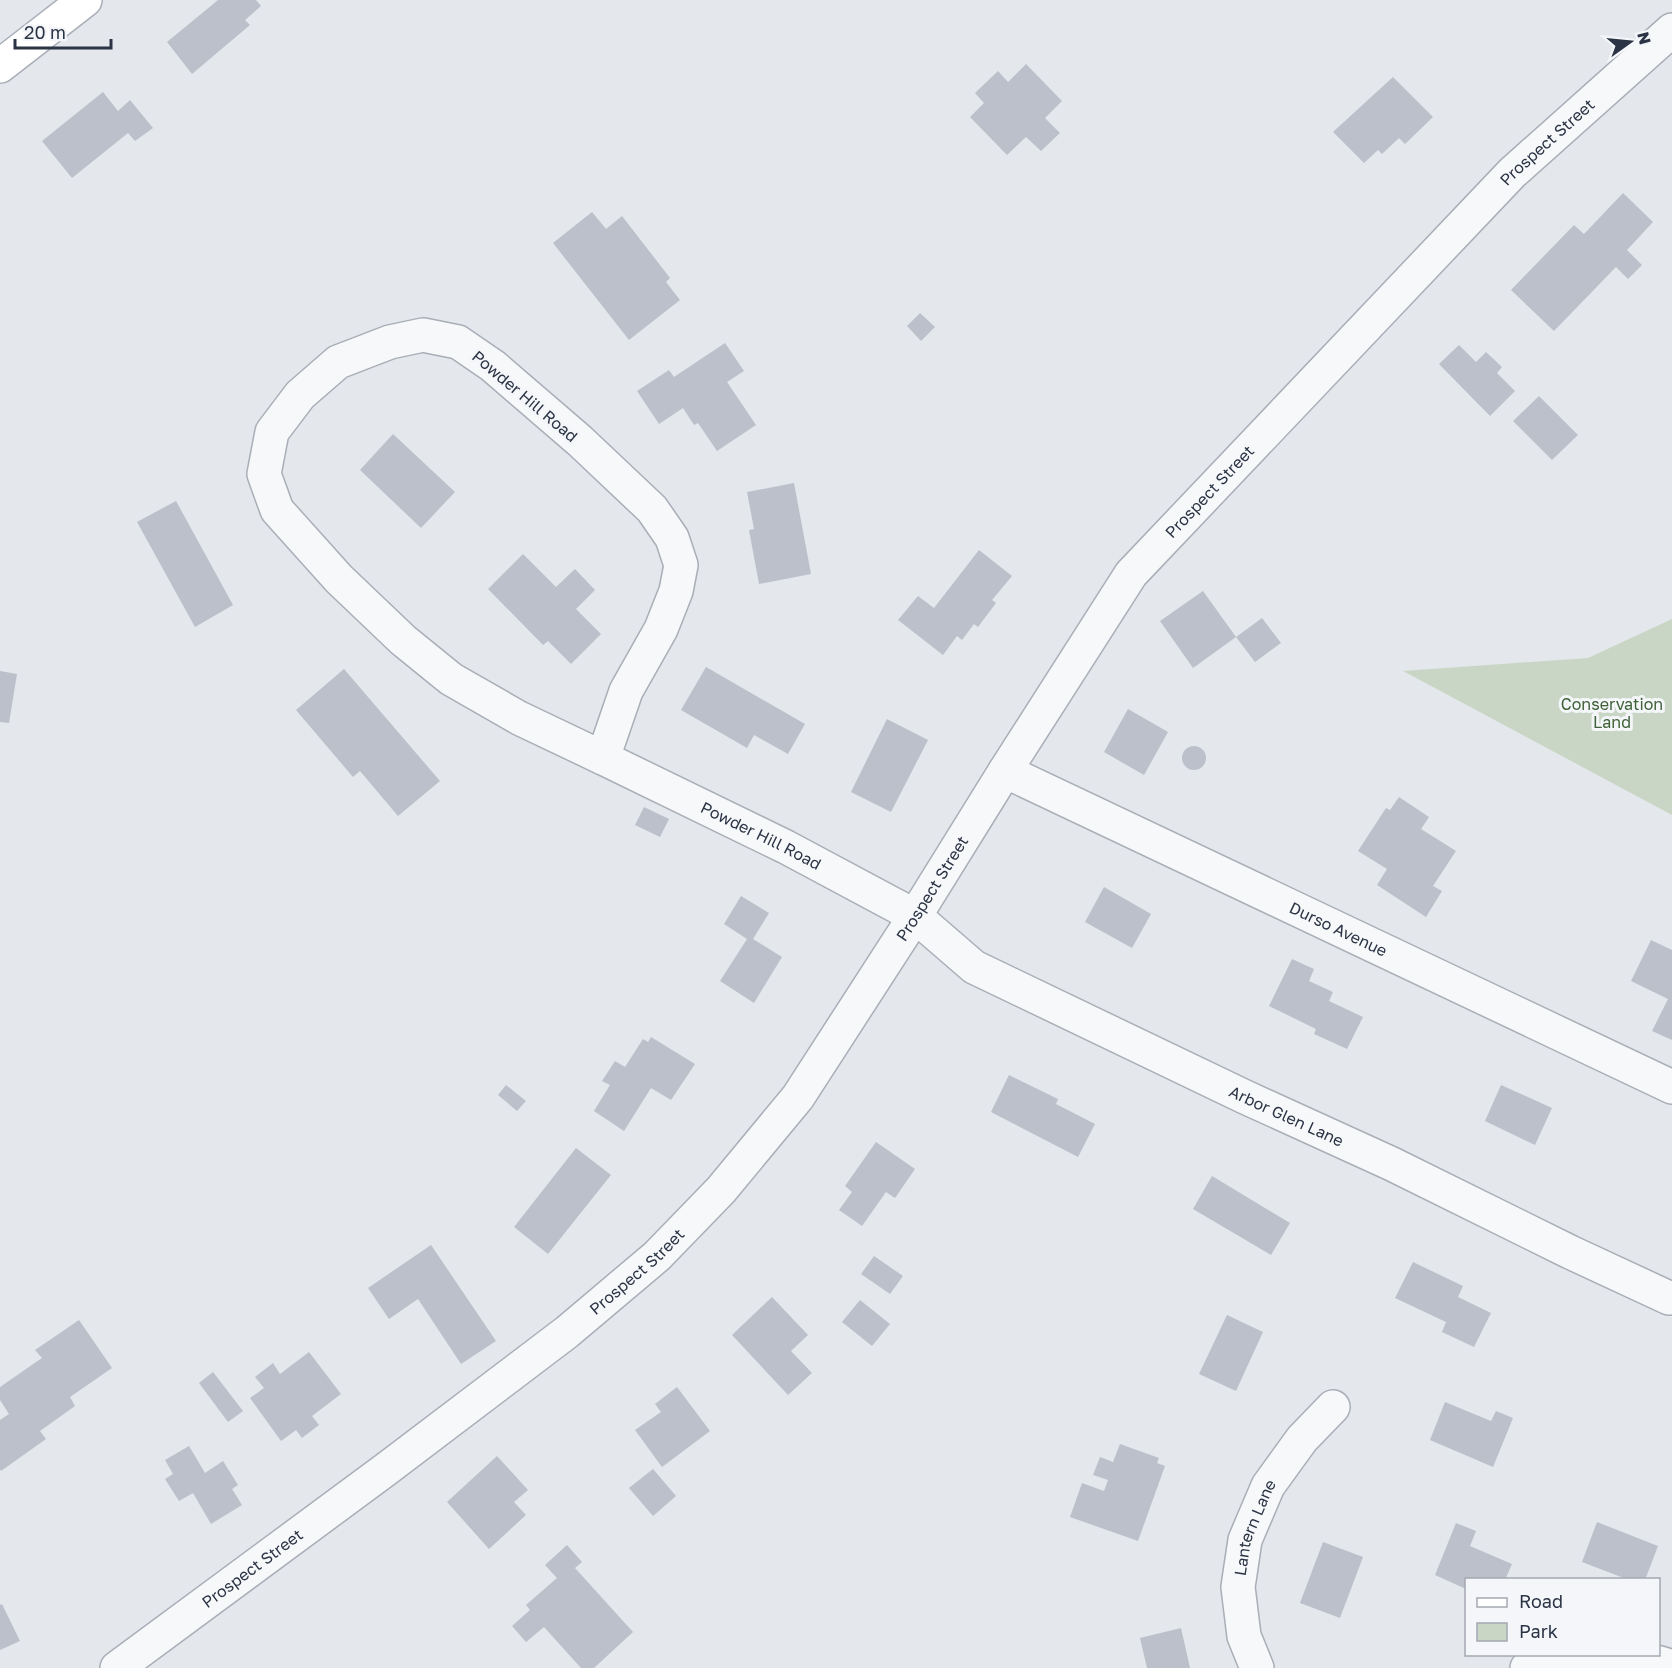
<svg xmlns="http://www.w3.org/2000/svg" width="1672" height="1668" font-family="'Golos Text',sans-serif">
<rect width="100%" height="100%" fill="#e4e7ec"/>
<path fill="#c9d6c5" d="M1672,619V815L1403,671L1588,658Z"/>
<g fill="#bbc0ca">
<path d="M218,0H256L261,6L245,20L250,25L192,74L167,42Z"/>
<path d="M1026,64L1062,101L1045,118L1060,133L1041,151L1026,137L1007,155L970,117L984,103L975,93L998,71L1008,82Z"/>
<path d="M1393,77L1433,117L1405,144L1399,138L1382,154L1378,150L1364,163L1333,132Z"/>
<path d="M103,92L118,111L130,100L153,128L135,141L128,133L72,178L42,141Z"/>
<path d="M1623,193L1653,222L1627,250L1642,265L1628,279L1616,267L1554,331L1511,290L1574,225L1584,234Z"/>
<path d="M592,212L606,229L622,216L670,278L666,282L680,300L629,340L553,243Z"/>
<path d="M920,313L935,327L921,341L907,326Z"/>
<path d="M725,343L744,371L727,382L756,425L717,451L698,423L694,425L683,408L659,424L637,391L669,370L674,377Z"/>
<path d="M1459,345L1476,362L1486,352L1502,367L1497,373L1515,391L1490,416L1439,364Z"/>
<path d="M1539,396L1578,435L1552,460L1513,421Z"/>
<path d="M393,434L455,492L421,528L360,470Z"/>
<path d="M794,483L811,574L759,584L749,530L754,529L747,492Z"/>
<path d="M176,501L233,605L195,627L137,522Z"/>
<path d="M979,550L1012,576L992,600L996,603L978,627L974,624L962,640L957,636L943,655L898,620L918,596L934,608Z"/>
<path d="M523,554L556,587L575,569L595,590L576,609L601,634L571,664L548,641L543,645L488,589Z"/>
<path d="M1203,591L1236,637L1193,668L1160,621Z"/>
<path d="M1262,618L1281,643L1255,662L1236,637Z"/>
<path d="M706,667L805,724L788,754L754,735L747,748L681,710Z"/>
<path d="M344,669L440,781L398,816L360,771L353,777L296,710Z"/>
<path d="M0,671L17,674L9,723L0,722Z"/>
<path d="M1128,709L1168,732L1144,775L1104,752Z"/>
<path d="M887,719L928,740L891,812L851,792Z"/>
<circle cx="1194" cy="758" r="12"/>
<path d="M1399,797L1429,817L1421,829L1456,851L1433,886L1442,891L1426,917L1377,885L1387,869L1358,851L1386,808L1390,810Z"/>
<path d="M644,807L669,819L660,837L635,825Z"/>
<path d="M1104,887L1151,914L1132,948L1085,922Z"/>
<path d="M741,896L769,913L753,939L782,957L754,1003L720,981L747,939L724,924Z"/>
<path d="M1651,940L1672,950V1040L1652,1031L1668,999L1631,981Z"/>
<path d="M1292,959L1314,969L1309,981L1333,992L1329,1001L1363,1017L1347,1049L1314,1034L1316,1029L1269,1006Z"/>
<path d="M651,1037L695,1064L671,1100L651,1088L624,1131L594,1111L610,1085L602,1081L615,1061L625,1067L643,1039L648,1042Z"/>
<path d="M1009,1075L1058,1099L1056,1104L1095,1124L1078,1157L991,1112Z"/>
<path d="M506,1085L526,1101L517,1111L498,1095Z"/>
<path d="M1501,1085L1552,1108L1535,1145L1485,1121Z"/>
<path d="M876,1142L915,1169L895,1198L886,1192L862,1226L839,1210L852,1192L845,1186Z"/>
<path d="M576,1148L611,1175L548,1254L514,1227Z"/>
<path d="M1212,1176L1290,1223L1271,1255L1193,1209Z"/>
<path d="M431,1245L496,1341L461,1364L418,1299L389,1319L368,1288Z"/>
<path d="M874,1256L903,1276L890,1294L861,1274Z"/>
<path d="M1413,1262L1463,1286L1458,1297L1491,1313L1474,1347L1442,1332L1446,1322L1395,1298Z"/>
<path d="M772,1297L808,1335L791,1351L812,1373L788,1395L732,1335Z"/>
<path d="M860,1300L890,1324L872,1346L842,1322Z"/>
<path d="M1227,1315L1263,1332L1236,1391L1199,1374Z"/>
<path d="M79,1320L112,1368L70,1397L75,1406L40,1431L46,1439L1,1471L0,1469V1420L9,1414L0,1400V1387L42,1358L35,1350Z"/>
<path d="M309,1352L341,1394L312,1416L319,1425L302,1438L296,1430L281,1441L250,1398L264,1388L255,1377L273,1363L280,1374Z"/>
<path d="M213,1372L243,1411L228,1422L199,1383Z"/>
<path d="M677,1387L710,1431L662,1467L635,1430L661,1412L655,1404Z"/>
<path d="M1445,1402L1491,1421L1496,1411L1513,1418L1493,1467L1430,1440Z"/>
<path d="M1120,1444L1159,1458L1157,1463L1165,1466L1138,1541L1070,1517L1082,1483L1104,1491L1108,1480L1093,1475L1100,1457L1113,1462Z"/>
<path d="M189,1446L205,1473L223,1461L238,1485L232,1489L242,1505L211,1524L193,1493L179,1501L165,1479L173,1474L165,1460Z"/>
<path d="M497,1456L528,1490L514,1502L526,1515L489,1549L447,1502Z"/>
<path d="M653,1469L676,1496L653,1516L629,1488Z"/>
<path d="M1597,1522L1658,1546L1645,1580H1629L1582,1562Z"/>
<path d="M1456,1523L1476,1531L1470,1546L1512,1564L1505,1580H1466V1589L1435,1575Z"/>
<path d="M1323,1542L1363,1557L1340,1618L1300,1603Z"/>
<path d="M567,1545L582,1562L575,1568L633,1632L594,1668H581L544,1627L526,1642L512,1626L530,1610L526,1605L557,1578L545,1565Z"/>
<path d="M2,1604L20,1641L0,1650V1605Z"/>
<path d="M1181,1628L1190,1668H1147L1140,1638Z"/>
</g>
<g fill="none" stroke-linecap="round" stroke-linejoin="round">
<g stroke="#a9aeb7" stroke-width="36">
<g id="minor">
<path d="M423,335L458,342L493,366L580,441L652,509L672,538L681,565L676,591L661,629L626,691L603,758L519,718L451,679L403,640L339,579L277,510L264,474L272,432L300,395L338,362L390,342Z"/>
<path id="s1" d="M603,758L786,847L915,916L974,967L1245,1097L1392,1164L1570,1252L1669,1298"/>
<path id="s2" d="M1005,771L1672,1087"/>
<path id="s3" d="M117,1668L385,1470L567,1332L657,1256L721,1190L798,1097L915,916L1005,771L1131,574L1512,173L1672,30"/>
<path id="s4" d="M1257,1668L1244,1636L1238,1587L1245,1540L1268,1486L1302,1439L1333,1407"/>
<path d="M1527,1668C1564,1653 1634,1652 1672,1667"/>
</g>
</g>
<g stroke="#a9aeb7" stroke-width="36">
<path id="secondary" d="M0,66L85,0"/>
</g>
<use href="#minor" stroke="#f7f8fa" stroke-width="33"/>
<use href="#secondary" stroke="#fff" stroke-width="33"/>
</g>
<g text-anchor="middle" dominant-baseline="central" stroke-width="6" stroke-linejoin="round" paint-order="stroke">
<g font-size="16" fill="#2b3445" stroke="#f4f6f9">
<text stroke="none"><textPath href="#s3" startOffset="2112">Prospect Street</textPath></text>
<text transform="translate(525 396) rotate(40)">Powder Hill Road</text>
<text stroke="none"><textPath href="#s3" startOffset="1626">Prospect Street</textPath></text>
<text stroke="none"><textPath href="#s1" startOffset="176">Powder Hill Road</textPath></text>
<text stroke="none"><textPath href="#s3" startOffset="1140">Prospect Street</textPath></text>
<text stroke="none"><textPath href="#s2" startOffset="369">Durso Avenue</textPath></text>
<text stroke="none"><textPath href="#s1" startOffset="774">Arbor Glen Lane</textPath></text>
<text stroke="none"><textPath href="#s3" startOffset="654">Prospect Street</textPath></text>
<text stroke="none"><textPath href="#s4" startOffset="146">Lantern Lane</textPath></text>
<text stroke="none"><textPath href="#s3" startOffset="168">Prospect Street</textPath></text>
</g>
<g font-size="16" fill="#3f6138" stroke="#f4f6f9">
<text x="1612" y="704">Conservation<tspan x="1612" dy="18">Land</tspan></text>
</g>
</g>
<rect x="1465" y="1578" width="195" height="78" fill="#f4f6f9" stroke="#a4a8b1" stroke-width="1.5"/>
<rect x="1477" y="1598" width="30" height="9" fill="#ffffff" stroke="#a4a8b1" stroke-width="1.5"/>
<text x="1519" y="1608" font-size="18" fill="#2b3445">Road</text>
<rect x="1477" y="1623" width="30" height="18" fill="#c9d6c5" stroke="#a4a8b1" stroke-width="1.5"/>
<text x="1519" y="1638" font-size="18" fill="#2b3445">Park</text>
<g transform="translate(1630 42) rotate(75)" stroke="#f4f6f9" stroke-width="4.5" paint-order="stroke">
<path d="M0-4.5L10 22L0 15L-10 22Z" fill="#2b3445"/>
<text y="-9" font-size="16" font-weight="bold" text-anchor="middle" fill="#2b3445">N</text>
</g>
<path d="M15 39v9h96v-9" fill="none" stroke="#2b3445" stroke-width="3"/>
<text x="24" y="39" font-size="18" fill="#2b3445" stroke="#f4f6f9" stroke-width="4.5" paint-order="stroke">20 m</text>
</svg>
